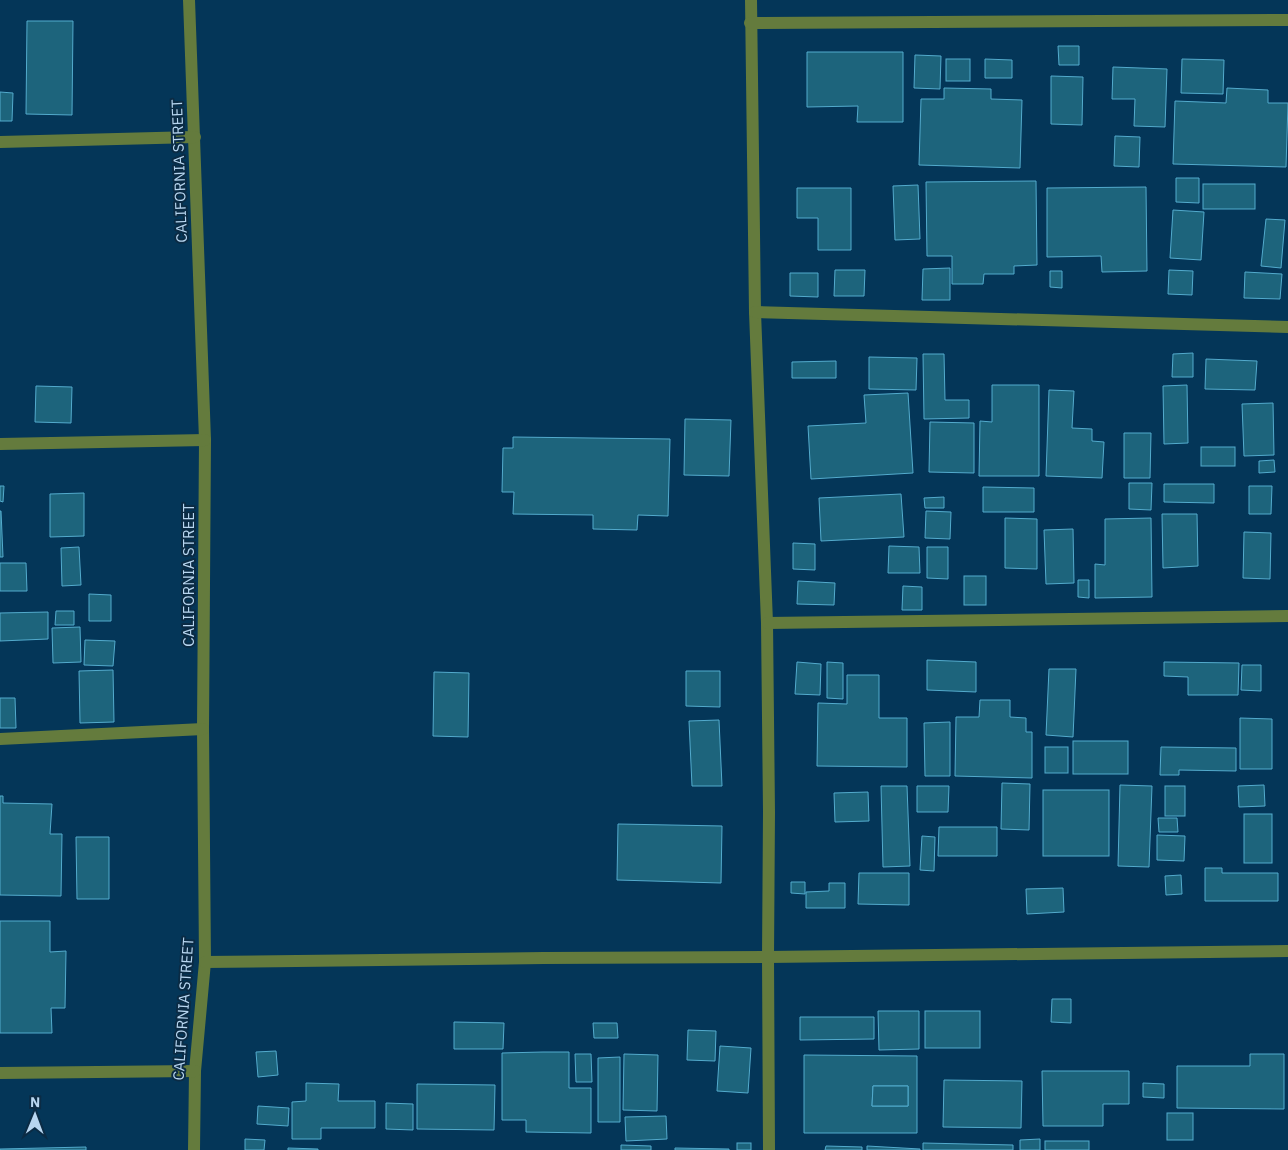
<svg xmlns="http://www.w3.org/2000/svg" width="1288" height="1150" font-family="'IBM Plex Sans',sans-serif">
<rect width="100%" height="100%" fill="#043658"/>
<g fill="#1d647c" stroke="#53abcd" fill-rule="evenodd">
<path d="M27,21H73L72,115L26,114Z"/>
<path d="M1058,46H1079V65H1059Z"/>
<path d="M807,52H903V122H857L858,106L807,107Z"/>
<path d="M915,55L941,56L940,89L914,88Z"/>
<rect x="946" y="59" width="24" height="22"/>
<path d="M985,59L1012,60V78H985Z"/>
<path d="M1182,59L1224,60L1223,94L1181,93Z"/>
<path d="M1113,67L1167,69L1165,127L1134,126L1135,99H1112Z"/>
<path d="M1051,76L1083,77L1082,125L1051,124Z"/>
<path d="M944,88L991,89V99L1022,100L1020,168L919,165L921,99H944Z"/>
<path d="M1227,88L1268,90V103H1288L1286,167L1173,164L1175,101L1226,103Z"/>
<path d="M0,92L13,93L12,121H0Z"/>
<path d="M1115,136L1140,137L1139,167L1114,166Z"/>
<path d="M1176,178H1199V203L1176,202Z"/>
<path d="M1036,181L1037,265L1014,266V274H984L983,284H952V256H927L926,182Z"/>
<rect x="1203" y="184" width="52" height="25"/>
<path d="M918,185L920,239L895,240L893,186Z"/>
<path d="M1146,187L1147,271L1102,272L1101,256L1047,257V188Z"/>
<path d="M797,188H851V250H818V218H797Z"/>
<path d="M1173,210L1204,212L1201,260L1170,258Z"/>
<path d="M1266,219L1285,220L1281,268L1261,266Z"/>
<path d="M950,268V300H922L923,269Z"/>
<path d="M835,270H865L864,296H834Z"/>
<path d="M1169,270L1193,271L1192,295L1168,294Z"/>
<path d="M1050,271H1062V288L1050,287Z"/>
<path d="M1245,272L1282,274L1280,299L1244,298Z"/>
<path d="M790,273H818V297L790,296Z"/>
<path d="M1193,353V377H1172L1173,354Z"/>
<path d="M923,354H944L945,400H969V418L924,419Z"/>
<path d="M869,357L917,358L916,390L869,389Z"/>
<path d="M1206,359L1257,361L1255,390L1205,389Z"/>
<path d="M836,361V378H792V362Z"/>
<path d="M992,385H1039V476H979L980,421L992,422Z"/>
<path d="M1187,385L1188,443L1164,444L1163,386Z"/>
<path d="M36,386L72,387L71,423L35,422Z"/>
<path d="M1049,390L1074,391L1072,428L1092,429V441L1104,442L1102,478L1046,476Z"/>
<path d="M908,393L913,473L811,479L808,426L866,423L864,395Z"/>
<path d="M1273,403L1274,455L1244,456L1242,404Z"/>
<path d="M685,419L731,420L729,476L684,475Z"/>
<path d="M930,422L974,423V473L929,472Z"/>
<path d="M1124,433H1151L1150,478H1124Z"/>
<path d="M513,437L670,439L668,516L638,515L637,530L593,529V515L513,514L514,492H502L503,448H513Z"/>
<rect x="1201" y="447" width="34" height="19"/>
<path d="M1274,460L1275,472L1259,473V461Z"/>
<path d="M1129,483H1152L1151,510L1129,509Z"/>
<path d="M1164,484H1214V503L1164,502Z"/>
<path d="M0,486H4L3,502L0,501Z"/>
<path d="M1249,486H1272L1271,514H1249Z"/>
<path d="M983,487L1034,488V512H983Z"/>
<path d="M84,493V536L50,537V494Z"/>
<path d="M901,494L904,537L821,541L819,498Z"/>
<path d="M944,497V508H925L924,498Z"/>
<path d="M0,511H1L3,557H0Z"/>
<path d="M926,511L951,512L950,539L925,538Z"/>
<path d="M1162,514H1197L1198,566L1163,568Z"/>
<path d="M1005,518L1037,519V569L1005,568Z"/>
<path d="M1151,518L1152,597L1095,598V564L1105,565V519Z"/>
<path d="M1073,529L1074,583L1046,584L1044,530Z"/>
<path d="M1244,532L1271,533L1270,579L1243,578Z"/>
<path d="M793,543L815,544V570L793,569Z"/>
<path d="M889,546L919,547L920,573H888Z"/>
<path d="M79,547L81,585L62,586L61,548Z"/>
<path d="M927,547H948V579L927,578Z"/>
<path d="M0,563H26L27,591H0Z"/>
<rect x="964" y="576" width="22" height="29"/>
<path d="M1078,580H1089V598L1078,597Z"/>
<path d="M798,581L835,583L834,605L797,604Z"/>
<path d="M903,586L922,587V610H902Z"/>
<path d="M89,594L111,595V621H89Z"/>
<path d="M56,611H74V625H55Z"/>
<path d="M48,612V639L0,641V613Z"/>
<path d="M80,627L81,662L53,663L52,628Z"/>
<path d="M85,640L115,641L113,666L84,665Z"/>
<path d="M927,660L976,662V692L927,690Z"/>
<path d="M797,662L821,664L820,695L795,694Z"/>
<path d="M827,662L843,663V699L827,698Z"/>
<path d="M1164,662L1239,663L1238,695H1188V677L1164,676Z"/>
<path d="M1242,665H1261V691L1241,690Z"/>
<path d="M1049,669H1076L1073,737L1046,735Z"/>
<path d="M113,670L114,722L80,723L79,671Z"/>
<path d="M686,671H720V707L686,706Z"/>
<path d="M434,672L469,673L468,737L433,736Z"/>
<path d="M847,675H879V718H907V767L817,766L818,703L847,704Z"/>
<path d="M0,698H15L16,728H0Z"/>
<path d="M980,700H1010V717L1026,718V732H1032V778L955,776L956,717H979Z"/>
<path d="M1240,718L1272,719V769H1240Z"/>
<path d="M719,720L722,786H692L689,721Z"/>
<path d="M950,722V776H925L924,723Z"/>
<rect x="1073" y="741" width="55" height="33"/>
<rect x="1045" y="747" width="23" height="26"/>
<path d="M1161,747L1236,748V771L1179,770V775H1160Z"/>
<path d="M1002,783L1030,784L1029,830L1001,829Z"/>
<path d="M1120,785L1152,786L1149,867L1118,866Z"/>
<path d="M1264,785L1265,806L1239,807L1238,786Z"/>
<path d="M881,786H907L910,866L883,867Z"/>
<path d="M917,786H949L948,812H917Z"/>
<rect x="1165" y="786" width="20" height="30"/>
<rect x="1043" y="790" width="66" height="66"/>
<path d="M868,792L869,821L835,822L834,793Z"/>
<path d="M0,796H3V803L52,804L50,834H62L61,896L0,895Z"/>
<rect x="1244" y="814" width="28" height="49"/>
<path d="M1158,818H1177L1178,832H1159Z"/>
<path d="M618,824L722,826L721,883L617,880Z"/>
<path d="M939,827H997V856H938Z"/>
<path d="M1157,835L1185,836L1184,861L1157,860Z"/>
<path d="M922,836L935,837L934,871L920,870Z"/>
<path d="M76,837H109V899H77Z"/>
<path d="M1205,868H1222V873H1278V901H1205Z"/>
<path d="M859,873H909V905L858,904Z"/>
<path d="M1181,875L1182,894L1166,895L1165,876Z"/>
<path d="M791,882H805V894L791,893Z"/>
<path d="M829,883H845V908H806V892L829,891Z"/>
<path d="M1063,888L1064,912L1027,914L1026,889Z"/>
<path d="M0,921H50V952L66,951L65,1008H51L52,1033H0Z"/>
<path d="M1052,999H1071V1023L1051,1022Z"/>
<path d="M878,1011H919V1049L879,1050Z"/>
<rect x="925" y="1011" width="55" height="37"/>
<path d="M800,1017H874V1039L800,1040Z"/>
<path d="M454,1022L504,1023L503,1049H454Z"/>
<path d="M593,1023H617L618,1038H594Z"/>
<path d="M688,1030L716,1031L715,1061L687,1060Z"/>
<path d="M720,1046L751,1048L748,1093L717,1091Z"/>
<path d="M276,1051L278,1075L258,1077L256,1052Z"/>
<path d="M543,1052H569V1088H591V1133L526,1132V1120H502V1053Z"/>
<path d="M575,1054H591L592,1082H576Z"/>
<path d="M624,1054L658,1055L657,1111L623,1110Z"/>
<path d="M1250,1054H1284V1109L1177,1108V1066H1250Z"/>
<path d="M804,1055L917,1056V1133H804ZM873,1086H908V1106H872Z"/>
<path d="M620,1057V1122H598V1058Z"/>
<path d="M1042,1071H1129V1104H1103V1126H1043Z"/>
<path d="M944,1080L1022,1081L1021,1128L943,1127Z"/>
<path d="M306,1083L339,1084L338,1101H375V1128H321V1139H292V1102L306,1101Z"/>
<path d="M1143,1083L1164,1084V1098L1143,1097Z"/>
<path d="M417,1084L495,1085L494,1130L417,1129Z"/>
<path d="M873,1086H908V1106H872Z"/>
<path d="M386,1103L413,1104V1130L386,1129Z"/>
<path d="M258,1106L289,1108L288,1126L257,1124Z"/>
<rect x="1167" y="1113" width="26" height="27"/>
<path d="M666,1116L667,1139L626,1141L625,1117Z"/>
<path d="M245,1139L265,1140L264,1150H245Z"/>
<path d="M1040,1139V1150H1020V1140Z"/>
<rect x="1045" y="1141" width="44" height="9"/>
<rect x="737" y="1143" width="14" height="7"/>
<path d="M923,1143L1013,1145V1150H923Z"/>
<path d="M621,1145L651,1146V1150H621Z"/>
<path d="M826,1146L862,1147V1150H825Z"/>
<path d="M867,1146L920,1149V1150H867Z"/>
<path d="M86,1147V1150H0V1149Z"/>
<path d="M288,1148L318,1149V1150H288Z"/>
<path d="M675,1148L729,1149V1150H675Z"/>
</g>
<g fill="none" stroke-linecap="round" stroke-linejoin="round">
<g stroke="#647b3d" stroke-width="12">
<path d="M189,0L205,440L203,729L205,962L195,1071L194,1150"/>
<path d="M751,0L755,312L767,623L769,812L768,957L769,1150"/>
<path d="M750,23L1288,20"/>
<path d="M0,142L195,137"/>
<path d="M755,312L1288,327"/>
<path d="M0,444L205,440"/>
<path d="M767,623L1288,616"/>
<path d="M0,739L203,729"/>
<path d="M205,962L544,958L768,957L1288,951"/>
<path d="M0,1073L195,1071"/>
</g>
</g>
<g text-anchor="middle" dominant-baseline="central" stroke-width="4" stroke-linejoin="round" paint-order="stroke">
<g font-size="15" fill="#b8d6f0" stroke="#0b2b44">
<text transform="translate(179 171) rotate(-92)">CALIFORNIA STREET</text>
<text transform="translate(188 575) rotate(-90)">CALIFORNIA STREET</text>
<text transform="translate(183 1009) rotate(-86)">CALIFORNIA STREET</text>
</g>
</g>
<g transform="translate(35 1115) rotate(1)" stroke="#0b2b44" stroke-width="4" paint-order="stroke">
<path d="M0-4L9 19L0 12L-9 19Z" fill="#b8d6f0"/>
<text y="-8" font-size="14" font-weight="bold" text-anchor="middle" fill="#b8d6f0">N</text>
</g>
</svg>
